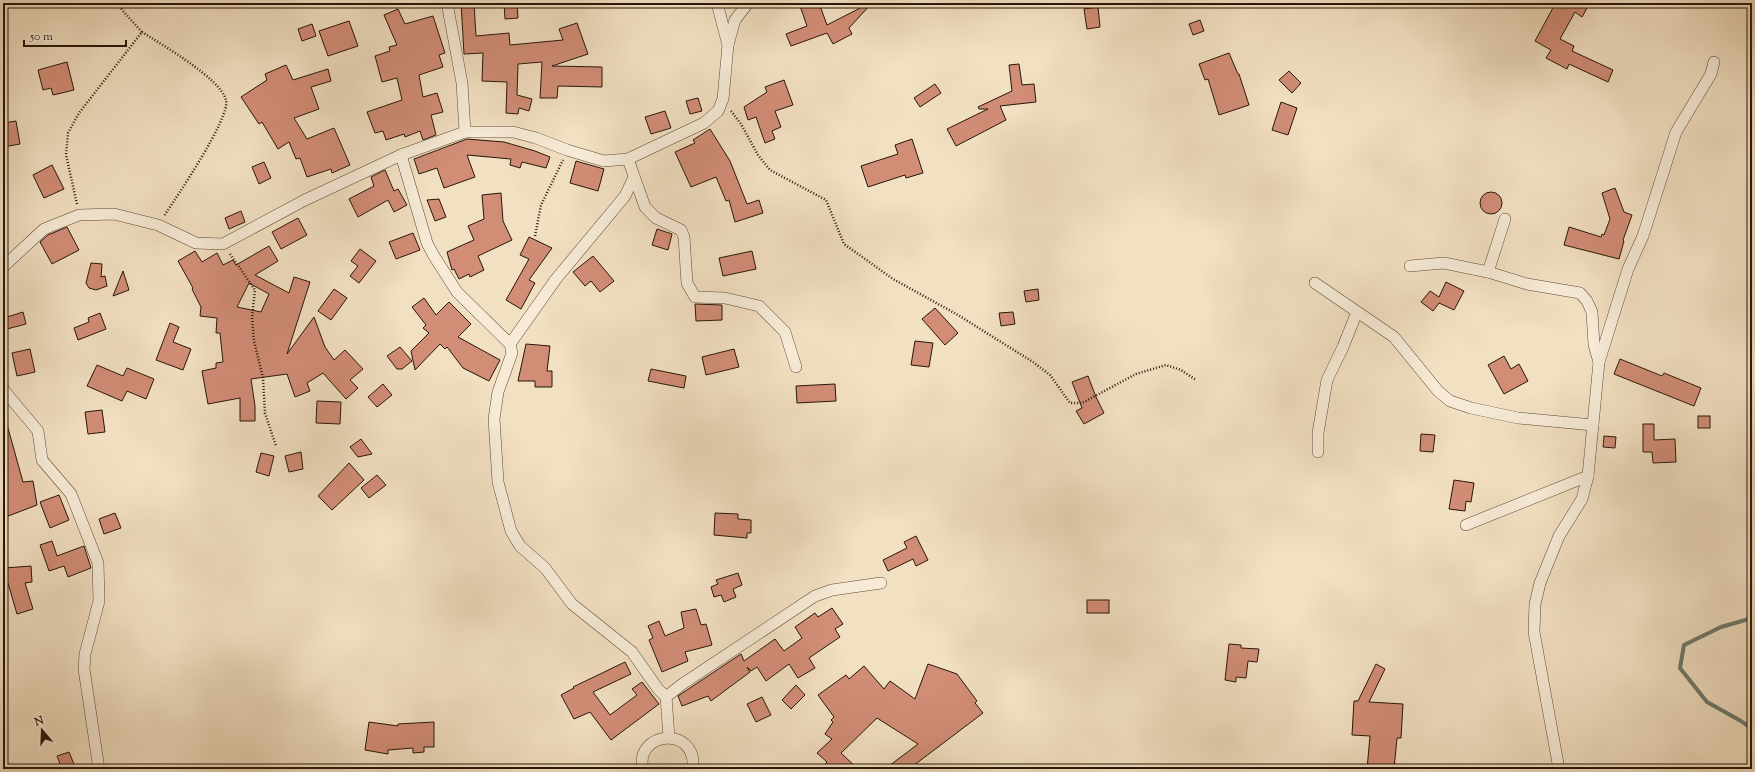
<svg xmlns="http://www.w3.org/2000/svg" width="1755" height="772" font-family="'Sorts Mill Goudy',serif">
<rect width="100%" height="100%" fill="#f2e0c2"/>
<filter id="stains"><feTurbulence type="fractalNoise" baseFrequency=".005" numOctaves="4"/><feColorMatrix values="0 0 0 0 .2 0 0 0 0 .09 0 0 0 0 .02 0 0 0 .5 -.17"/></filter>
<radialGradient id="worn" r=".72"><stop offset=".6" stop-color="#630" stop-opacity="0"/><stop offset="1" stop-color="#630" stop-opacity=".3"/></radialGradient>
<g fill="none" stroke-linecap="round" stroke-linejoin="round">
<path stroke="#6d7a6d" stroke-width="4" d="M1752,620L1749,619L1721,627L1684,645L1680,668L1707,702L1741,721L1752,729"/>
</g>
<g fill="#d28d77" stroke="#271609" fill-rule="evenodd">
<path d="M461,3H474L476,36L509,33L510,45L563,40L559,29L577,23L588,54L552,66L602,67V87L558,86L557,98H540L542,62L518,64L517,95L532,99L529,111L519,108L518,114L506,113L507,82L482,81L483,53L464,54Z"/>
<path d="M504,3H517L518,18L505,19Z"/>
<path d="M799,3H819L827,25L870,3L871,4L849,28L852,34L833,44L827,33L791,46L786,34L807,26Z"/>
<path d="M1559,3H1580L1587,8L1582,17L1575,12L1560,39L1574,46L1572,51L1613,70L1608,82L1569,64L1567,69L1546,58L1551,50L1535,41L1555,4L1562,8L1564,6Z"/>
<path d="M1098,7L1100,27L1087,29L1084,9Z"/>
<path d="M398,9L405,24L433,16L445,53L439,55L443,67L419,75L423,97L437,93L443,112L431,115L436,135L423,140L420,131L405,137L404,134L386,140L383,131L375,133L367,112L402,100L397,78L382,82L375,56L390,51L389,47L397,45L384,15Z"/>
<path d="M1200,20L1204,31L1193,35L1189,24Z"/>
<path d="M349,21L358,46L328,56L319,31Z"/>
<path d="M312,24L316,36L302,41L298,29Z"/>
<path d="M1229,53L1238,74H1239L1249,105L1219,115L1208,79L1205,80L1199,64Z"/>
<path d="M67,62L74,90L53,95L51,88L43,90L38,70Z"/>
<path d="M1019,64L1022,85L1034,84L1036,102L1000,106L1006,120L956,146L947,129L988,109H979L978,107L1012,91L1009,65Z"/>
<path d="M286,65L293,80L328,69L331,81L311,87L319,109L294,118L307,139L334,128L350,165L332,173L331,169L307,177L300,158L296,159L289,142L278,149L262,122L259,124L241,97L267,80L265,74Z"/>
<path d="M1289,71L1301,83L1292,93L1279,80Z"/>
<path d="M784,80L793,105L775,111L781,127L772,131L775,139L765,143L756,117L748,120L744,107L767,92L765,87Z"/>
<path d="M935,84L941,93L920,107L914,98Z"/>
<path d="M698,98L702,111L690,114L686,101Z"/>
<path d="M1281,102L1297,108L1288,135L1272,130Z"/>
<path d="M665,111L671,128L651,134L645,117Z"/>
<path d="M16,121L20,144L3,147V123Z"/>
<path d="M710,129L730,161L747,204L759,200L763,213L735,222L729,200L726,201L716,177L691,187L675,152L695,143L693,140Z"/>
<path d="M467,139L504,142L535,151L550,157L546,168L522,162L520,168L510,165L511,159L467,155L475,177L444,188L437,168L419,174L414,159Z"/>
<path d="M912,139L923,173L906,178L905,175L868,187L861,166L898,154L895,145Z"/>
<path d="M576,161L604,169L598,191L570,183Z"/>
<path d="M264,162L271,178L259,184L252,167Z"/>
<path d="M52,165L64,189L44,198L33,175Z"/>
<path d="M385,170L394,191L398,189L407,205L394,212L388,200L358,217L349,199L374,186L371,177Z"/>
<path d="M1615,188L1624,212L1632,215L1623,240L1624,241L1619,259L1564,245L1569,227L1601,237L1602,234L1604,235L1610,219L1602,193Z"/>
<circle cx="1491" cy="203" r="11"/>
<path d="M501,193L503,221L512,240L478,256L484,270L470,277L469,274L459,279L454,269L452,270L447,252L474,240L468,226L484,219L482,195Z"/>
<path d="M439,199L446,217L435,221L427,200Z"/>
<path d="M241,211L245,222L229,229L225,218Z"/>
<path d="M298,218L307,235L281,249L272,232Z"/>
<path d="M67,227L79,250L52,264L40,242L48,235Z"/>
<path d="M657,229L672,234L668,250L652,245Z"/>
<path d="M413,233L420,250L396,259L389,242Z"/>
<path d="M529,237L552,248L529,280L535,283L521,309L506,300L529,259L520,255Z"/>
<path d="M269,246L278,261L255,275L289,293L294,277L310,282L287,354L314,317L325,347L334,360L345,350L363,369L350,380L358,388L346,399L323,373L307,383L310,391L295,397L287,374L251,379L255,406V421H240V398L208,404L202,371L216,368V363L223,362L220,333H216L217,318L200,316L201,307L192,289L193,288L178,261L195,251L202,262L217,253L223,265L233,260L236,265ZM249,283L269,294L261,312L237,307Z"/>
<path d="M360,249L376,261L359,283L350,276L358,266L351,261Z"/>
<path d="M752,251L756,269L723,276L719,258Z"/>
<path d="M593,256L614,281L600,292L591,281L585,286L573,272Z"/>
<path d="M91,263L102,264L101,277L105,276L107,286L96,290L89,288L86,283Z"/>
<path d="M123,271L129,290L113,296Z"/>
<path d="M1446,282L1464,291L1454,310L1439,303L1433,311L1421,302L1430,291L1439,297Z"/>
<path d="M334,289L347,298L331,320L318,311Z"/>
<path d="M1038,289L1039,300L1026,302L1024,291Z"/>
<path d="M424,298L436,315L449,302L471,324L458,337L500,360L489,381L463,368L447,347L445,349L440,344L415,370L411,351L429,333L423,328L426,325L412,307Z"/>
<path d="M695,304L722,305V320L696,321Z"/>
<path d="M935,308L958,333L945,345L922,319Z"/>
<path d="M23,312L26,324L7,329L4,318Z"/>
<path d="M1013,312L1015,324L1001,326L999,313Z"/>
<path d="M100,313L106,329L78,340L74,328L89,322L88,318Z"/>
<path d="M170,323L179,327L173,342L191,349L183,370L156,360Z"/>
<path d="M915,341L933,343L929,367L911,365Z"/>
<path d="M526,344L550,346L547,371H552V387H535V381H518Z"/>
<path d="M400,347L412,361L402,369H397L387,356Z"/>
<path d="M30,349L35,372L17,376L12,353Z"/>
<path d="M734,349L739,367L706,375L702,357Z"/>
<path d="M1504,356L1511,369L1519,364L1528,381L1504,394L1488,365Z"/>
<path d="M1620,359L1662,376L1664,373L1701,388L1694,406L1614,374Z"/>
<path d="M97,365L123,376L127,368L154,379L146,399L127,391L122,401L87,386Z"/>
<path d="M651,369L686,376L684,388L648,381Z"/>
<path d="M1088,376L1096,397L1104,413L1084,424L1076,411L1082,408L1072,382Z"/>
<path d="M383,384L392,395L377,407L368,397Z"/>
<path d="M835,384L836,401L797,403L796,386Z"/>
<path d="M317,401L341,402L340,424L316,423Z"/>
<path d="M102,410L105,432L88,434L85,412Z"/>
<rect x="1698" y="416" width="12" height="12"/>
<path d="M3,421H6L23,482L33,481L37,505L3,518Z"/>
<path d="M1643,424H1654V440L1675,439L1676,462L1653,463L1652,452H1643Z"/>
<path d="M1421,434L1435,435L1433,452L1420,451Z"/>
<path d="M1604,436L1616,437L1615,448L1603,447Z"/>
<path d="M361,439L372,454L358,457L350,447Z"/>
<path d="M301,452L303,469L289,472L285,456Z"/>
<path d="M261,453L274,456L269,476L256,472Z"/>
<path d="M349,463L364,480L332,510L318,496Z"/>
<path d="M377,475L386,485L369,498L361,488Z"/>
<path d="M1454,480L1474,483L1471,502L1466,501L1465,511L1449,509Z"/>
<path d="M59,495L69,520L50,528L40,502Z"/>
<path d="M115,513L121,528L104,534L99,519Z"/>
<path d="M715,513L738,514V519L751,520V533H747V538L714,535Z"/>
<path d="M916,536L928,560L916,566L913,559L888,571L883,560L907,548L904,542Z"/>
<path d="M52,541L57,556L84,546L91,568L68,577L64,566L49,571L40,545Z"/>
<path d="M31,566L32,582L25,583L33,609L17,614L8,583L6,584L5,568Z"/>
<path d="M738,573L742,585L733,589L736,597L724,602L721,595L714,597L711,587L718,584L716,580Z"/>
<rect x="1087" y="600" width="22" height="13"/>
<path d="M832,608L843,624L835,629L840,637L809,658L815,668L798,678L789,664L766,681L757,667L751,671L747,667L750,672L711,701L708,696L682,706L678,696L741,654L744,661L775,639L784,651L802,638L795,627L815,613L818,617Z"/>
<path d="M696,609L701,625L706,624L712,645L685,652L688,661L662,672L649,640L653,638L648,626L659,621L665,636L684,628L681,612Z"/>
<path d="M1229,644L1241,645V648L1259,649L1257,662L1248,661L1246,678L1236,677V682L1225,680Z"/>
<path d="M625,662L631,674L593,692L610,715L637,695L632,689L642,682L659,704L611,740L590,712L574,719L561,695L574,688L573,687Z"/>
<path d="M928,664L957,674L977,701L975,703L983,713L909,769H885L918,744L877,718L841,753L858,769H821L827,762L817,753L832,739L825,734L833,722L831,720L834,717L818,695L846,675L849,679L864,666L884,689L890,681L915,699Z"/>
<path d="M1376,664L1385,669L1369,702L1403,704L1401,738H1397L1394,769H1367L1370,736L1352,735L1354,701H1358Z"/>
<path d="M796,685L805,695L791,709L782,700Z"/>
<path d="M762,697L771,715L756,722L747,704Z"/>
<path d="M369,722L398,726V724L434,722V747H424V752L413,753V748L388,750V754L365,750Z"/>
<path d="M69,752L76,769H62L57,756Z"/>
</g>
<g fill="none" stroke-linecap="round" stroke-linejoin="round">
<g stroke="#5a4837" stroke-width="12">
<g id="street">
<path d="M447,3L462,83L465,132"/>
<path d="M717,3L728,45"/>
<path d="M401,155L427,243L434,256L457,292L510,344L512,353L498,392L494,419L498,482L511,531L520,546L545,568L572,604L632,652L658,689L666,697L669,737"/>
<path d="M628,159L645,207L656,218L681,230L684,237L687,283L695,297L725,298L759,306L785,332L796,367"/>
<path d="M1410,266L1444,263L1488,272L1527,284L1580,293L1587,301L1592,312L1594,345L1599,362"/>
<path d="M3,267L44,229L79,215L114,214L158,225L196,243L223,244L305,200L401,155L465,132H513L536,138L567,150L604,161L628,159L704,123L718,111L723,99L728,45L735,20L748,3"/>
<path d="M1488,272L1505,219"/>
<path d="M1315,283L1394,337L1438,391L1450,401L1471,408L1518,418L1593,425"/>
<path d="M510,344L556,279L625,196L634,177"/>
<path d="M3,388L7,394L38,431L42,460L71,494L98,563L99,601L85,654L84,669L99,769"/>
<path d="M1318,452V433L1327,380L1343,347L1357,312"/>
<path d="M1466,525L1588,476"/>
<path d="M666,697L681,685L815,596L832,590L881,583"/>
<path d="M643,769C634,732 697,724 693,769"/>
<path d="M1559,769L1534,632L1535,604L1540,583L1559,536L1582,499L1588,476L1599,362L1628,269L1643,236L1676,132L1711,74L1714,62"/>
</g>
</g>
<g stroke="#271609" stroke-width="2.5" stroke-dasharray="1 2" stroke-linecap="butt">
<path d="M142,32C161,44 221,79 226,100C231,117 176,198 164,216"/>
<path d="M731,111L741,124L758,155L770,170L826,200L844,244L893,279L958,315L1033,362L1050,375L1070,403H1082L1136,374L1166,365L1181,370L1196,380"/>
<path d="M77,204L66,155L68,133L79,113L142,32L122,10L119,3"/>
<path d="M535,236L541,205L563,160"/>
<path d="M230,254L255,290L252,317L254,341L263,378L265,413L276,446"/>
</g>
<use href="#street" stroke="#f7ebd7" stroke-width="11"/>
</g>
<rect width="1755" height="772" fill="none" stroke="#f2e0c2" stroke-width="16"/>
<rect x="4" y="4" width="1747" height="764" fill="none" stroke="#271609" stroke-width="2"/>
<rect x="8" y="8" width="1739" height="756" fill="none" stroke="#271609"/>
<g transform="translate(42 730) rotate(341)" stroke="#f7ebd7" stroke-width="3" paint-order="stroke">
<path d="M0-3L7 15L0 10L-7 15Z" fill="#271609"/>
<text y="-6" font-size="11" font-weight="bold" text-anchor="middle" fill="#271609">N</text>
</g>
<path d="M24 40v6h102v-6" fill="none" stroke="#271609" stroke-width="2"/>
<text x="30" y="40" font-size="12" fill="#271609" stroke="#f7ebd7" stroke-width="3" paint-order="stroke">50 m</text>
<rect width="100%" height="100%" filter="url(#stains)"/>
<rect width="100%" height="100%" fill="url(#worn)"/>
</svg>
